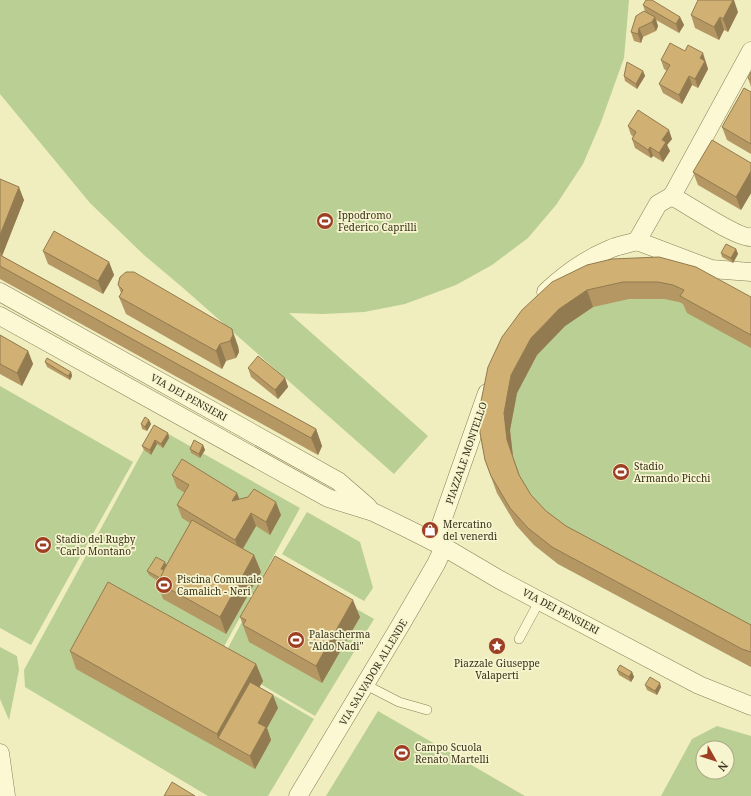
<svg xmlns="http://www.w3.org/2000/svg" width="751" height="796" font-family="'Noto Serif',serif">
<rect width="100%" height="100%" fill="#f0edbf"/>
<g fill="#bacf93" fill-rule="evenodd">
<path d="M0,0H629L624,58L601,122L583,164L556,205L528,238L492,265L456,285L405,304L364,312L323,314L289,313L428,436L394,474L182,287L144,255L90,203L0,94Z"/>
<path d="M593,283L751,311V667L558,564L534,545L516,525L497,493L491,477L486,450L489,405Z"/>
<path d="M0,386L133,462L31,645L0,628Z"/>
<path d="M156,427L300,508L216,661L314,719L268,796H208L25,687L24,670Z"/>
<path d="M307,512L360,542L373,588L364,601L282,554Z"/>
<path d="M274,562L374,619L315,716L221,661Z"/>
<path d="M0,647L17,656L19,670L9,720L0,699Z"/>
<path d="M378,711L525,796H326Z"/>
<path d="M717,726L751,736V796H661L692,739ZM703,748H727V772H703Z"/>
</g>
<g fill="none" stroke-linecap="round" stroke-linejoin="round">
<g stroke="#8a7e56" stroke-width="10">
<g id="lane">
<path d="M519,639L540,600"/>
<path d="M366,685L399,702L427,710"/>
</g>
</g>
<g stroke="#8a7e56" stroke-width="19">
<g id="street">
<path d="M672,196L751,51"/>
<path d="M672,196C686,204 739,239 751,237"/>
<path d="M637,241L711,269L751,272"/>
<path d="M0,292L338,481L368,507"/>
<path d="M546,292C565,274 586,259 610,249C618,245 628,244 637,241L658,204L672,196"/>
<path d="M0,316L328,498L373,512L406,528L444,547L500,580L699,685L751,706"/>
<path d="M432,541L441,524L487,393"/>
<path d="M0,753L6,796"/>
<path d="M298,796L400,626L436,564L444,547"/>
</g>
</g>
<use href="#lane" stroke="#fbf8d3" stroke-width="9"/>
<use href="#street" stroke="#fbf8d3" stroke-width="18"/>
</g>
<g fill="#b49763">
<path d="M643,5L680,17L684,25L679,33L656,20L658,26L656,31L643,37L641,43L634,41L631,32L645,11Z"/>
<path d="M738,12L728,32L724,30L719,40L695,28L691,15Z"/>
<path d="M685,51L706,62V63L708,69L698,88L692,85L682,104L663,93L659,84L667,71L664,69L661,60Z"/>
<path d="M643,71L645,76L637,89L625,81L624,76Z"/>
<path d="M751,72V87L748,78Z"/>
<path d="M751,92V154L727,140L722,127Z"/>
<path d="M628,126L672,139L667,145L670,151L663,162L653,156L651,158L635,148L632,139L633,136L631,135Z"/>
<path d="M751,163V193L741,210L698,185L693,172Z"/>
<path d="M0,179L24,200L2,256L316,429L322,446L318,455L0,279Z"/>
<path d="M736,249L738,254L733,263L722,257L721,253Z"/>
<path d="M43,251L109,262L114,275L103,294L48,264Z"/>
<path d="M587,265L751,297V348L687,313L683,304L679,302L664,299H629L593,307L565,326L537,355L517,393L510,430L513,457L520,476L531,495L546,511L566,526L751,625V667L558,564L534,545L516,525L497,493L485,460L480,433Z"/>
<path d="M120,277L238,346L239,352L236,358L226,361L222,369L126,314L119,297L121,293L118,285Z"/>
<path d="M0,335L28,351L33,364L22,386L0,374Z"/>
<path d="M45,362L71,372L72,376L70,380L47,367Z"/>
<path d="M248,368L285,378L288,387L278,399L251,377Z"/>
<path d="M149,420L151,424L147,431L142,429L141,424Z"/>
<path d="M168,433L169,438L163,448L157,444L151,455L144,450L142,446Z"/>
<path d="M203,445L205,450L200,458L191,453L190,449Z"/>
<path d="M172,475L237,493L239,499L281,515L270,535L256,526L243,549L254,555L261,572L226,634L163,599L157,582L158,581L149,575L147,571L166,566L190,523L182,518L177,505L185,493L177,488Z"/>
<path d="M240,617H360L322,683L249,642Z"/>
<path d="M70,651L256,664L263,681L259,687L278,708L267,728L271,740L255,769L76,669Z"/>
<path d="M617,670L632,672L634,677L631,682L619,675Z"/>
<path d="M645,685L661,687L657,695L647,690Z"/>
</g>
<g fill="#927b50">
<path d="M733,0H734L738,12L728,32L723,19Z"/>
<path d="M655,17L658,26L656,31L652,22Z"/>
<path d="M680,17L684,25L679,33L676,24Z"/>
<path d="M720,17L724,30L719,40L714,27Z"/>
<path d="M639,28L643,37L641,43L638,34Z"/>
<path d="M703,53L708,69L698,88L695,79L700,58Z"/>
<path d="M643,71L645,76L637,89L636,84Z"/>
<path d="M689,76L692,85L682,104L679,95Z"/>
<path d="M669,130L672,139L667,145L670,151L663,162L659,153L662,140Z"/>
<path d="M650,147L653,156L651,158L648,150Z"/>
<path d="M751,171V193L741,210L736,197Z"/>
<path d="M19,187L24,200L2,256L0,252V235Z"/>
<path d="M736,249L738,254L733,263L731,258Z"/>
<path d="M109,262L114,275L103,294L98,281Z"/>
<path d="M587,290L593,307L565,326L537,355L517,393L510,430L513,457L507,440L504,413L511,375L531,338L559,309Z"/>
<path d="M232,329L238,346L239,352L236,358L230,341Z"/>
<path d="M220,344L226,361L222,369L216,351Z"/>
<path d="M28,351L33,364L22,386L17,373Z"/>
<path d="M71,372L72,376L70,380L68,376Z"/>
<path d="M285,378L288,387L278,399L275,390Z"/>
<path d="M149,420L151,424L147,431L145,427Z"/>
<path d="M316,429L322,446L318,455L311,438Z"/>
<path d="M168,433L169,438L163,448L161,444Z"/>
<path d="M155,440L157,444L151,455L150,450Z"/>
<path d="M203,445L205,450L200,458L199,454Z"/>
<path d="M237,493L242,506L232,501Z"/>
<path d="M276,502L281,515L270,535L266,522Z"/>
<path d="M251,513L256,526L240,553L235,540Z"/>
<path d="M254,555L261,572L226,634L220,617Z"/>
<path d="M165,562L167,567L163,573L161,569Z"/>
<path d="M353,600L360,617L322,683L316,666Z"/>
<path d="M256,664L263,681L228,743L218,738L217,734Z"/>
<path d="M632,672L634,677L631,682L629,677Z"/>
<path d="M660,683L661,687L657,695L655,691Z"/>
<path d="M273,695L278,708L267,728L271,740L255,769L250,756L258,723Z"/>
</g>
<g fill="#d1b073" stroke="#927b50">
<path d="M646,0H652L680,17L676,24L643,5Z"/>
<path d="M698,0H733L723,19L720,17L714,27L691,15Z"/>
<path d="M644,11L655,17L652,22L639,28L638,34L631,32L636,16Z"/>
<path d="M670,43L685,51L688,45L703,53L700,58L705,61L695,79L689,76L679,95L659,84L670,65L661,60Z"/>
<path d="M627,62L643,71L636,84L624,76Z"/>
<path d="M751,72V80L748,78Z"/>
<path d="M744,88L751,92V144L722,127Z"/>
<path d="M638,110L669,130L662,140L666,142L659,153L650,147L648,150L632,139L636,132L628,126Z"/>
<path d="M712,140L751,163V171L736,197L693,172Z"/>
<path d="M0,179L19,187L0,235Z"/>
<path d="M54,231L109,262L98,281L43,251Z"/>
<path d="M726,244L736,249L731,258L721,253Z"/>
<path d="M0,255L316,429L311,438L0,266Z"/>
<path d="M659,257L696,267L751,297V335L680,296L684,290L673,285L658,282H623L587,290L559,309L531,338L511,375L504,413L507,440L519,475L531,495L546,511L566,526L751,625V652L742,649L552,547L528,528L510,508L491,476L485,460L480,433L479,411L488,367L502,337L522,310L552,282L587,265L612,259Z"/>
<path d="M126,272H134L232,329L233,335L230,341L220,344L216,351L119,297L123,290L118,285L120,277Z"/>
<path d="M0,335L28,351L17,373L0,364Z"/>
<path d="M258,356L285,378L275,390L248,368Z"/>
<path d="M47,358L71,372L68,376L45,362Z"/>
<path d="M145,417L149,420L145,427L141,424Z"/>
<path d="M154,425L168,433L161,444L155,440L150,450L142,446Z"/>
<path d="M194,440L203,445L199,454L190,449Z"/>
<path d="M182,459L237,493L232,501L248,497L254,489L276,502L266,522L251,513L235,540L177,505L189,485L172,475Z"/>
<path d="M192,520L254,555L220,617L157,582Z"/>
<path d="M275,556L353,600L316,666L243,625L246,620L240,617Z"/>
<path d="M156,557L165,562L161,569L164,570L160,578L147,571Z"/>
<path d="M108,582L256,664L217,734L70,651Z"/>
<path d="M620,665L632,672L629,677L617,670Z"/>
<path d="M650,677L660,683L655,691L645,685Z"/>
<path d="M250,682L273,695L258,723L266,727L250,756L218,738Z"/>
<path d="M172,782L195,796H164Z"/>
</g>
<defs>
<g id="stadium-disc" transform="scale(0.9)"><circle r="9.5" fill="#9d3f23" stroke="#f7f5cf"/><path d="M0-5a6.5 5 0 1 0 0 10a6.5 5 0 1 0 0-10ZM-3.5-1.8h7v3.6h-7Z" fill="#fff"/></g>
<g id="shop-disc" transform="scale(0.9)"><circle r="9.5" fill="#9d3f23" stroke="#f7f5cf"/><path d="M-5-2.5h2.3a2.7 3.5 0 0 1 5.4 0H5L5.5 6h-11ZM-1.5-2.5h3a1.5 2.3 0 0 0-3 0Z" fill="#fff"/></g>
<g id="sight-disc" transform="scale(0.9)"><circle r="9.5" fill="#9d3f23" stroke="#f7f5cf"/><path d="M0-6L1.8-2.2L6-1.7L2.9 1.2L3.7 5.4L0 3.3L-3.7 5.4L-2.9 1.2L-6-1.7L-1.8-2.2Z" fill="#fff"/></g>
</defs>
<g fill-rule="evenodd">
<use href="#stadium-disc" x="325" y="221"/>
<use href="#stadium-disc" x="621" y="472"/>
<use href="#shop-disc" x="430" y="530"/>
<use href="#stadium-disc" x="43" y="545"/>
<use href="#stadium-disc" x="164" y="585"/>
<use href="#stadium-disc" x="296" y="640"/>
<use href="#sight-disc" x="497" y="646"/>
<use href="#stadium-disc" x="402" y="753"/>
</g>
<g text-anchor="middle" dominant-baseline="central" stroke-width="3.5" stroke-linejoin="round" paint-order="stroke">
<g font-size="10" fill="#39311c" stroke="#f7f5cf" text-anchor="start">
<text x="338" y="215">Ippodromo<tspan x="338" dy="12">Federico Caprilli</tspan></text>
<text x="634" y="466">Stadio<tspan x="634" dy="12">Armando Picchi</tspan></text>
<text x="443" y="524">Mercatino<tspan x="443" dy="12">del venerdì</tspan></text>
<text x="56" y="539">Stadio del Rugby<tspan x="56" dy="12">"Carlo Montano"</tspan></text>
<text x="177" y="579">Piscina Comunale<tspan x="177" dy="12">Camalich - Neri</tspan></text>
<text x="309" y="634">Palascherma<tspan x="309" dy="12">"Aldo Nadi"</tspan></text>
<text x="497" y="663" text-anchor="middle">Piazzale Giuseppe<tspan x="497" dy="12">Valaperti</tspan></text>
<text x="415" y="747">Campo Scuola<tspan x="415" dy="12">Renato Martelli</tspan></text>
</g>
<g font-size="10" fill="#39311c" stroke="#f7f5cf">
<text transform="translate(189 397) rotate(29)">VIA DEI PENSIERI</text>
<text transform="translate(466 453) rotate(-71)">PIAZZALE MONTELLO</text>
<text transform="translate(561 611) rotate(28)">VIA DEI PENSIERI</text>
<text transform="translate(373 672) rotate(-59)">VIA SALVADOR ALLENDE</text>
</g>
</g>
<g transform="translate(715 760) rotate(129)"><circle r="19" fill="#f7f5cf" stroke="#aba787"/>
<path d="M0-3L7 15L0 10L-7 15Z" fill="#9d3f23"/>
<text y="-6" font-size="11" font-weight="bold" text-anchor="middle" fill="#39311c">N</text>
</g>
</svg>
